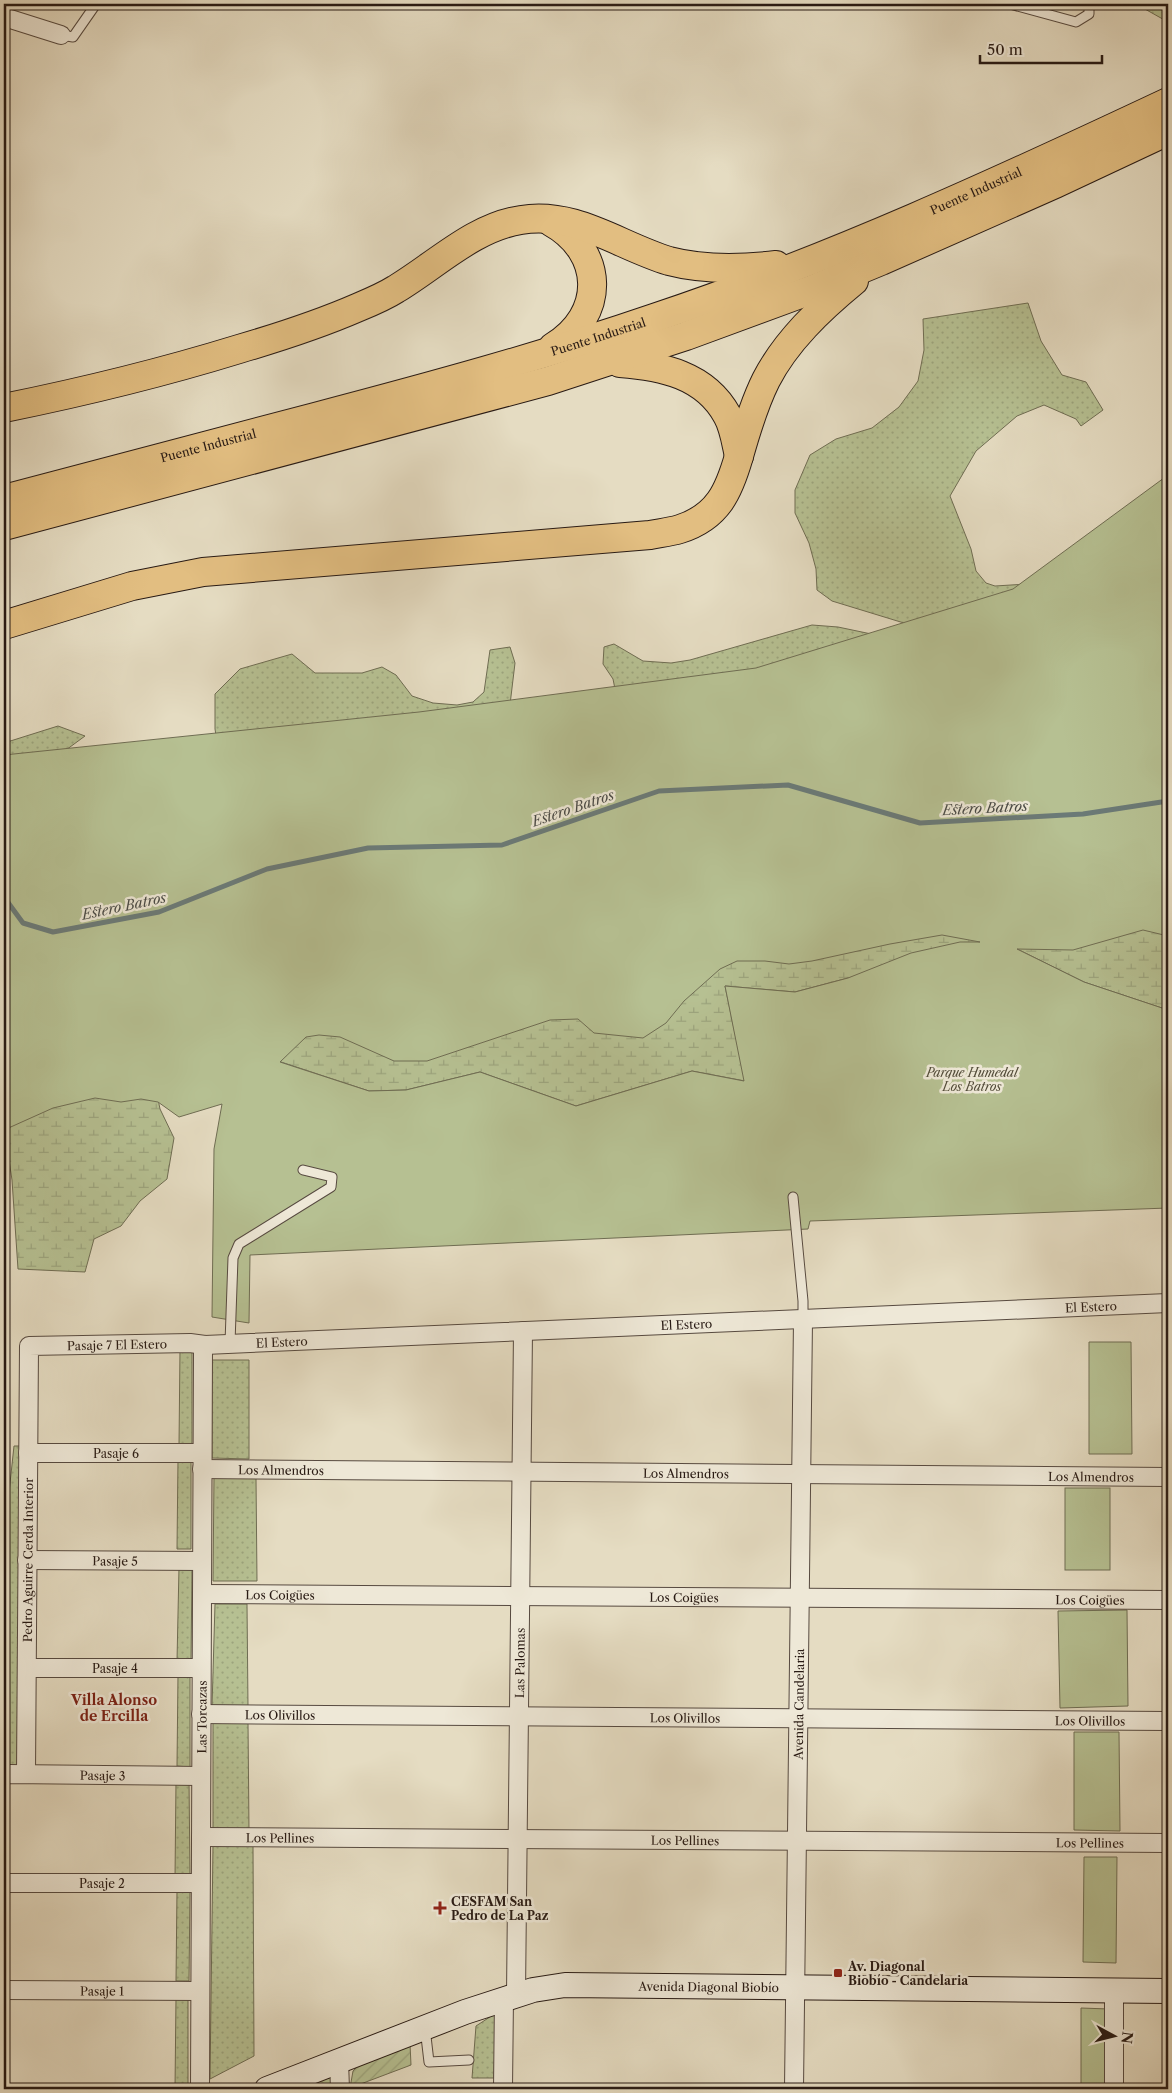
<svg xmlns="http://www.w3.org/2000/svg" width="1172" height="2093" font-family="'Libre Caslon Text',serif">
<defs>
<pattern id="grass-dots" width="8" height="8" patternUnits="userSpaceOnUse" patternTransform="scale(1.25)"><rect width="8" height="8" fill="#b6c092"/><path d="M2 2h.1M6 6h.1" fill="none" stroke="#9ca47d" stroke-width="1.8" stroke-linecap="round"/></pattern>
<pattern id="wetland-marsh" width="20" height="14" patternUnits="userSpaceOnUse" patternTransform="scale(1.25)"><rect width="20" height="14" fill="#b6c092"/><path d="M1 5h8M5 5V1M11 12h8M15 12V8" fill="none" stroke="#9ca47d"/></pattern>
<pattern id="garden-furrows" width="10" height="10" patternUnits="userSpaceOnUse" patternTransform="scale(1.25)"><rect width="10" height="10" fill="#b6c092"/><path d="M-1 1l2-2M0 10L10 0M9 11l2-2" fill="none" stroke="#9ca47d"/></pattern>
</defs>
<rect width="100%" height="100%" fill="#e5dcc2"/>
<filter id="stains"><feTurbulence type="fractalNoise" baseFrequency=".004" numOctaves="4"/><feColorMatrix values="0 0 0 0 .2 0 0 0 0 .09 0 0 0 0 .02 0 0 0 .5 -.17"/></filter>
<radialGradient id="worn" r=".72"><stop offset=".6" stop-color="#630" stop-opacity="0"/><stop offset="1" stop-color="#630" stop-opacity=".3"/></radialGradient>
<g fill="url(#grass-dots)" stroke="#6f6d53">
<path d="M1136,4H1168V22Z"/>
<path d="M1028,303L1041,341L1062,375L1086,382L1103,410L1081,426L1076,419L1044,405L1017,416L976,451L950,496L971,549L976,571L986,583L995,586L1027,584L1042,590L917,627L832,601L817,590L816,569L809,543L795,513V490L810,455L836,439L872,428L899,407L918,381L924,350L923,319Z"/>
<path d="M812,625L838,627L938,648L1168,767L4,820V743L58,726L85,736L51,761L219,755L215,729V694L240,669L292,654L315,673H362L382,667L396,675L412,696L433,703L457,705L473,702L484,692L490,650L510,647L515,663L509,713L616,694L613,679L603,664L604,647L614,644L643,661L671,663L690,660Z"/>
<path d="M180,1348H192V1445H179Z"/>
<path d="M212,1360H249V1459L212,1458Z"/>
<path d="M14,1446H21L19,1766H4V1539Z"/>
<path d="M178,1459H191V1549H177Z"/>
<path d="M214,1477L256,1478L257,1581H213Z"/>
<path d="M179,1567L192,1568L191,1661H177Z"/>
<path d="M215,1604H247L248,1707H212Z"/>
<path d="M178,1674H190V1767L177,1766Z"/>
<path d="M213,1722H248L249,1832H213Z"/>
<path d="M176,1780H189L190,1878H175Z"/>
<path d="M213,1845H253L254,2056L210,2079Z"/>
<path d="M177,1890H190L189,1981H176Z"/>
<path d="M188,1996V2089H175L176,1997Z"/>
<path d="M496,2013L494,2078H472L476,2026Z"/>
<path d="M333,2073L332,2089H290Z"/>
</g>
<path fill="url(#wetland-marsh)" stroke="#6f6d53" d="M1168,767V1010L1084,982L1007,944L848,978L795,992L725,986L745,1081L692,1071L576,1106L480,1072L406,1090L369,1091L272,1059L153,1074L160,1109L174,1138L167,1179L140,1201L121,1226L94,1239L85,1272L18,1269L12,1180L4,1127V820Z"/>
<g fill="#b6c092" stroke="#6f6d53" fill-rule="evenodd">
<path d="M1168,475V936L1143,930L1073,950L1017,949L1084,982L1168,1010V1208L810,1221L808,1229L250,1255L249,1323L212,1317L214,1149L222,1104L179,1117L158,1102L141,1099L121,1102L95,1098L53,1108L4,1130V755L419,712L756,668L1013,589ZM942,935L980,942H960L911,953L848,978L795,992L725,986L744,1081L692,1071L576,1106L480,1072L406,1090L369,1091L280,1062L306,1037L319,1035L340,1037L394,1061H427L550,1020L578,1019L594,1033L643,1038L666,1023L684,1001L720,969L737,961H765L789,964L812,961L890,944Z"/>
<path d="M1089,1342H1131L1132,1454H1089Z"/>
<rect x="1065" y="1488" width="45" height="82"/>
<path d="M1127,1610L1128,1706L1060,1708L1058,1611Z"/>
<path d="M1074,1732H1119L1120,1831L1074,1830Z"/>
<path d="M1084,1857H1117L1116,1963L1083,1962Z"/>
<path d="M1081,2008L1109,2009L1108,2089H1081Z"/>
</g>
<path fill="url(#garden-furrows)" stroke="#6f6d53" d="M410,2044L411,2065L350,2088L353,2071L358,2066Z"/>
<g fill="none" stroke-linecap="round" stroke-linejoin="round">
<path stroke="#6b7a77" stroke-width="5" d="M4,897L23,923L53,932L159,912L267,869L368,848L502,845L659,791L788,785L920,823L1083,814L1168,801"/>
<g stroke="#574a40" stroke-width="11">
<g id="service">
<path d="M1010,4L1076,22L1089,14V4"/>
<path d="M61,35L73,37L96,4"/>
<path d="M793,1197L803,1301V1320"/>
<path d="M230,1343L233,1258L239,1244L331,1187L332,1177L303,1170"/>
<path d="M425,2028L429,2062L469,2060"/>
</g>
</g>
<g stroke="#574a40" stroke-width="20">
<g id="minor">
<path d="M4,17L61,35"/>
<path id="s1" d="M28,1453H202"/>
<path id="s2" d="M202,1469L1168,1477"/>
<path id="s3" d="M27,1560L202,1561"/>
<path id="s4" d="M202,1594L1168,1600"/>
<path id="s5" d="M27,1668H201"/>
<path id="s6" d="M201,1714L1168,1721"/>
<path id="s7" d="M26,1774L29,1346L190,1343L205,1345L1168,1303"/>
<path id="s8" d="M4,1776L9,1774L201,1776"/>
<path id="s9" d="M201,1837L1168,1843"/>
<path id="s10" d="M4,1883H200"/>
<path id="s11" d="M4,1990L200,1991"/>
<path d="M1114,1991V2089"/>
<path id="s12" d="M516,1994L523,1331"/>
<path d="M339,2061L340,2089"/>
<path id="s13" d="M200,2089L203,1350L205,1345"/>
<path d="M503,2089L504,1998"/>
<path id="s14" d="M794,2089L803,1320"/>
</g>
</g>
<g stroke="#281a14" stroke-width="26">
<g id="secondary">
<path id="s15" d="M267,2089L465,2012L533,1990L565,1985L1168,1991"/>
</g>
</g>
<g stroke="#281a14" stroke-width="30">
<g id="motorway">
<path d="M551,222C605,252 606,315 553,347"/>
<path d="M620,363C662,366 705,375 727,415C734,427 736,443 739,456"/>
<path d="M4,408C83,392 161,373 239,349C280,337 320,324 359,307C371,302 385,296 396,289C436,265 474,227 521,220C576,211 619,246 669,261C703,270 741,269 776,265"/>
<path id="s16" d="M4,499C108,472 211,444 315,417C429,387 543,356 654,318C831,259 1000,181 1168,102"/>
<path d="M4,526L548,381L686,336L811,290L881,261L1055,184L1168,131"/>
<path d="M4,625L132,586L203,572L650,535C660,533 670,532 680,529C718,517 729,491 739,456C746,431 754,404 766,380C786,341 820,309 854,281"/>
</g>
</g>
<use href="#service" stroke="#eee8d7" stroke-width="9"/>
<use href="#minor" stroke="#eee8d7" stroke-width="18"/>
<use href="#secondary" stroke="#eee8d7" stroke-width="24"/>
<use href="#motorway" stroke="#e2be81" stroke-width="28"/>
</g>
<g fill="#8f2418" stroke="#eee8d7" stroke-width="2">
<path d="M437.5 1900.5h5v5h5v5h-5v5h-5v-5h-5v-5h5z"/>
<rect x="833" y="1968" width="10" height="10" rx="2.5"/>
</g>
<g text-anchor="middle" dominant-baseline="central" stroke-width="5" stroke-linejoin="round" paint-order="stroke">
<g font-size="12" fill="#281a14" stroke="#eee8d7">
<text stroke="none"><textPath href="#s16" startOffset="1021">Puente Industrial</textPath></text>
<text stroke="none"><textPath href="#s16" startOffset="616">Puente Industrial</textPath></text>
<text stroke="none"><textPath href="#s16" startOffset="211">Puente Industrial</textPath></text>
<text stroke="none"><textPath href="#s7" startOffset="1491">El Estero</textPath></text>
<text stroke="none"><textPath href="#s7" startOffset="1086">El Estero</textPath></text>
<text stroke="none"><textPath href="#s7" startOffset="681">El Estero</textPath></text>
<text stroke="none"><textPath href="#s7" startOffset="516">Pasaje 7 El Estero</textPath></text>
<text stroke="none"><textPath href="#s1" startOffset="88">Pasaje 6</textPath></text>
<text stroke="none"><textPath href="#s2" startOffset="79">Los Almendros</textPath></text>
<text stroke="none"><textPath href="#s2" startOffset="484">Los Almendros</textPath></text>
<text stroke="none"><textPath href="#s2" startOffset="889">Los Almendros</textPath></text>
<text stroke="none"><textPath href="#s7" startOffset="214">Pedro Aguirre Cerda Interior</textPath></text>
<text stroke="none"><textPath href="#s3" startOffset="88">Pasaje 5</textPath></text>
<text stroke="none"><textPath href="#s4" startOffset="78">Los Coigües</textPath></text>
<text stroke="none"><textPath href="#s4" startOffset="482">Los Coigües</textPath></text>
<text stroke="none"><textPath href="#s4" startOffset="888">Los Coigües</textPath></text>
<text stroke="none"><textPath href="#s12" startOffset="331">Las Palomas</textPath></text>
<text stroke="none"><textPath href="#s5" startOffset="88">Pasaje 4</textPath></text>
<text stroke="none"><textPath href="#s14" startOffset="385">Avenida Candelaria</textPath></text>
<text stroke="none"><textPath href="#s6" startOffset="79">Los Olivillos</textPath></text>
<text stroke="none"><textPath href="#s13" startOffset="372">Las Torcazas</textPath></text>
<text stroke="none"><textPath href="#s6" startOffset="484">Los Olivillos</textPath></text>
<text stroke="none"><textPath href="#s6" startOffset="889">Los Olivillos</textPath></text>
<text stroke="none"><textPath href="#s8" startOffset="99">Pasaje 3</textPath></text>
<text stroke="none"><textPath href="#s9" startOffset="79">Los Pellines</textPath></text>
<text stroke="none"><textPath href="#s9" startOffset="484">Los Pellines</textPath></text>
<text stroke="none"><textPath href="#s9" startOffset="889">Los Pellines</textPath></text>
<text stroke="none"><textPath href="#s10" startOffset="98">Pasaje 2</textPath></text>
<text stroke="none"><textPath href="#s15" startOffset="460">Avenida Diagonal Biobío</textPath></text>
<text stroke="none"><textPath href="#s11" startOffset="98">Pasaje 1</textPath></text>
</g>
<g font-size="12" font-style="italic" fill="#534c3a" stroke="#eee8d7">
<text x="972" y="1072">Parque Humedal<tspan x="972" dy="14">Los Batros</tspan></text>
</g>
<g font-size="12" font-weight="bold" fill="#281a14" stroke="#eee8d7" text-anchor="start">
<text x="451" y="1901">CESFAM San<tspan x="451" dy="14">Pedro de La Paz</tspan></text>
<text x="848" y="1966">Av. Diagonal<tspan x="848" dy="14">Biobío - Candelaria</tspan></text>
</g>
<g font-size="14" font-style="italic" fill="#494a46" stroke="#eee8d7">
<text transform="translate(573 808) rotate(-19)">Estero Batros</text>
<text transform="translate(985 808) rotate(-3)">Estero Batros</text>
<text transform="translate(124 906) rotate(-12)">Estero Batros</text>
</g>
<g font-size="14" font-weight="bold" fill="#7a1f14" stroke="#eee8d7">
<text x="114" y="1700">Villa Alonso<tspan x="114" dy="16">de Ercilla</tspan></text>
</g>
</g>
<rect width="1172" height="2093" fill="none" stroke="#e5dcc2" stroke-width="20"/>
<rect x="5" y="5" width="1162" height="2083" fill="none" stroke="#281a14" stroke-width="2.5"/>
<rect x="10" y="10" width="1152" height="2073" fill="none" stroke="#281a14"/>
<g transform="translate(1114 2036) rotate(97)" stroke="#eee8d7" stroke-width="4" paint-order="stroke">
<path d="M0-4L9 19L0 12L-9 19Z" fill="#281a14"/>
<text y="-8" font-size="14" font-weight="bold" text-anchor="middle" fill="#281a14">N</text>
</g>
<path d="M980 55v8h122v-8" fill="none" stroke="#281a14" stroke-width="2.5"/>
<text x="987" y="55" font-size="15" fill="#281a14" stroke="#eee8d7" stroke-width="4" paint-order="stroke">50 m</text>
<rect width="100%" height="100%" filter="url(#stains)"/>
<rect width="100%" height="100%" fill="url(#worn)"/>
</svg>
